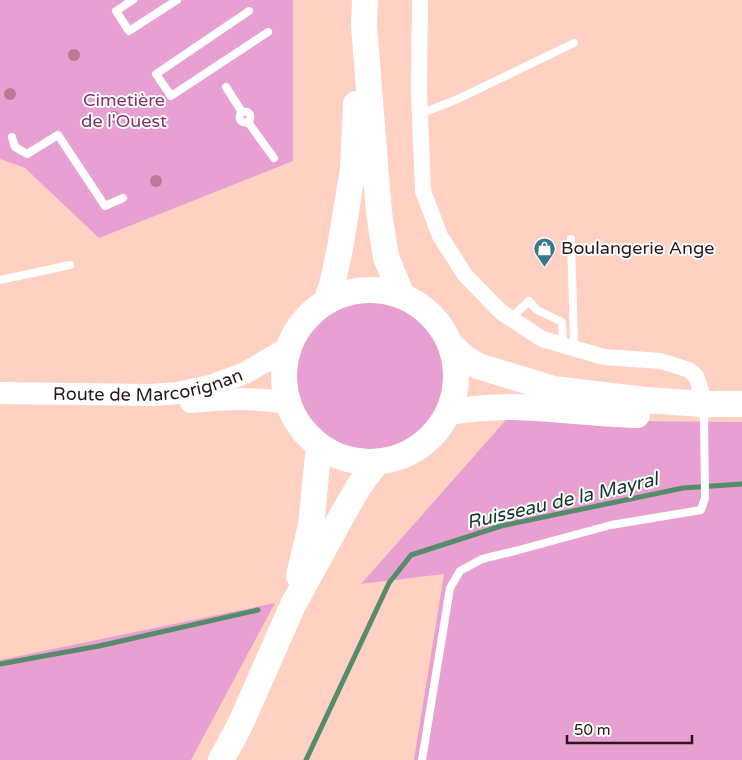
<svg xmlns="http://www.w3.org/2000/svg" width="742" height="760" font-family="'Varela Round',sans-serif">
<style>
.green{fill:#e7a0d1}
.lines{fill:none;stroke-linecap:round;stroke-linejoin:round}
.stream{stroke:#568c6b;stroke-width:5}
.lane{stroke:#fff;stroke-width:8}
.street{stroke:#fff;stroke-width:16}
.secondary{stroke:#fff;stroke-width:22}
.primary{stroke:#fff;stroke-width:26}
.tree{fill:#bb7995}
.labels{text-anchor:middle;stroke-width:4;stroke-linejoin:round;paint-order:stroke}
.park-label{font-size:18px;fill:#853170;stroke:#fefefe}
.poi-label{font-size:18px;fill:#281914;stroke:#fefefe;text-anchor:start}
.street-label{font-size:18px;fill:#281914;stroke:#fefefe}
.water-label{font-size:19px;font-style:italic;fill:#123724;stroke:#fefefe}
</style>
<rect width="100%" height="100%" fill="#fed1c3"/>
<path class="green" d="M0,0h293v161l-194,77 -74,-70 -25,-9z
M297 376a73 73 0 1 1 146 0a73 73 0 1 1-146 0Z
M506,420l236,2v338h-328l30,-186 -83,10z
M275,603l-84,157h-191v-100z"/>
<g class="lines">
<path class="stream" d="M0,664l99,-18 159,-36
M306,760l83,-177 22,-28 90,-29 182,-38 59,-4"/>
<path class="lane" d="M133,0l-17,11 13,20 48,-31
M249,11l-93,63 15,22 97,-64
M226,87l16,25
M239.5 117a5.5 5.5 0 1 1 11 0a5.5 5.5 0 1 1-11 0Z
M420,114l38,-15 116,-56
M248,122l26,36
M12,137l3,10 12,7 31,-19 47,71 18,-8
M0,280l70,-15
M511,318l18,-17 8,9 25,12 1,23
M571,347l3,-9 -3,-99
M422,760l28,-172 10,-17 22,-12 33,-8 96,-26 90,-15 4,-12 -1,-83"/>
<path class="street" d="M420,0l-1,92 4,99 17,45 25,39 36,37 41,27 62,18 57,4 28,9 7,6 6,18 2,17"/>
<g class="secondary">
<path id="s1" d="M0,393l151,2 27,-2 32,-7 35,-13 43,-25"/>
<path d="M191,402c33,-3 63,-5 96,1"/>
</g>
<path class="primary" d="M365,0l-1,26 15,187 7,44 16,39
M284 376a86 86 0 1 1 172 0a86 86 0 1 1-172 0Z
M326,302l6,-17 8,-37 13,-79 3,-65
M451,345l14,13 13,8 75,23 92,11 59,4h38
M448,412c22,-3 44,-5 66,-5 41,1 82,7 123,8
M299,576l12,-51 8,-79
M221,760l19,-35 53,-120 51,-93 15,-26 18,-24"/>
</g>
<g class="tree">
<circle cx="74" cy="55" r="6"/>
<circle cx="10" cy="94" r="6"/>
<circle cx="114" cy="117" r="6"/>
<circle cx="156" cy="181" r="6"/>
</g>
<defs>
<symbol id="shop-pin" viewBox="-11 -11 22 30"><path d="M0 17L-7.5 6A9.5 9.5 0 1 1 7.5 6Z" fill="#37788a" stroke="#fefefe"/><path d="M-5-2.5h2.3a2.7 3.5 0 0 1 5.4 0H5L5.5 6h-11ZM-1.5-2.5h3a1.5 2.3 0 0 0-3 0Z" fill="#fff"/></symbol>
</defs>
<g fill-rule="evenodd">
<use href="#shop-pin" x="532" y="236" width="25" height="34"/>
</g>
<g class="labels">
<g class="park-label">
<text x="124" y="106">Cimetière<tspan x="124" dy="21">de l'Ouest</tspan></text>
</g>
<g class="poi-label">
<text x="561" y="254">Boulangerie Ange</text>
</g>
<g class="street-label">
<text dy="6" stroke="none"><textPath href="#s1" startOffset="149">Route de Marcorignan</textPath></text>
</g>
<g class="water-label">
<text transform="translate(562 500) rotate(-13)" y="7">Ruisseau de la Mayral</text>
</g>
</g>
<path d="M567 735v8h125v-8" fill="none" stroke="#281914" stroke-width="2.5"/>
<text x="574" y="735" font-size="15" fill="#281914" stroke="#fefefe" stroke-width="4" paint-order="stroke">50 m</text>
</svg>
